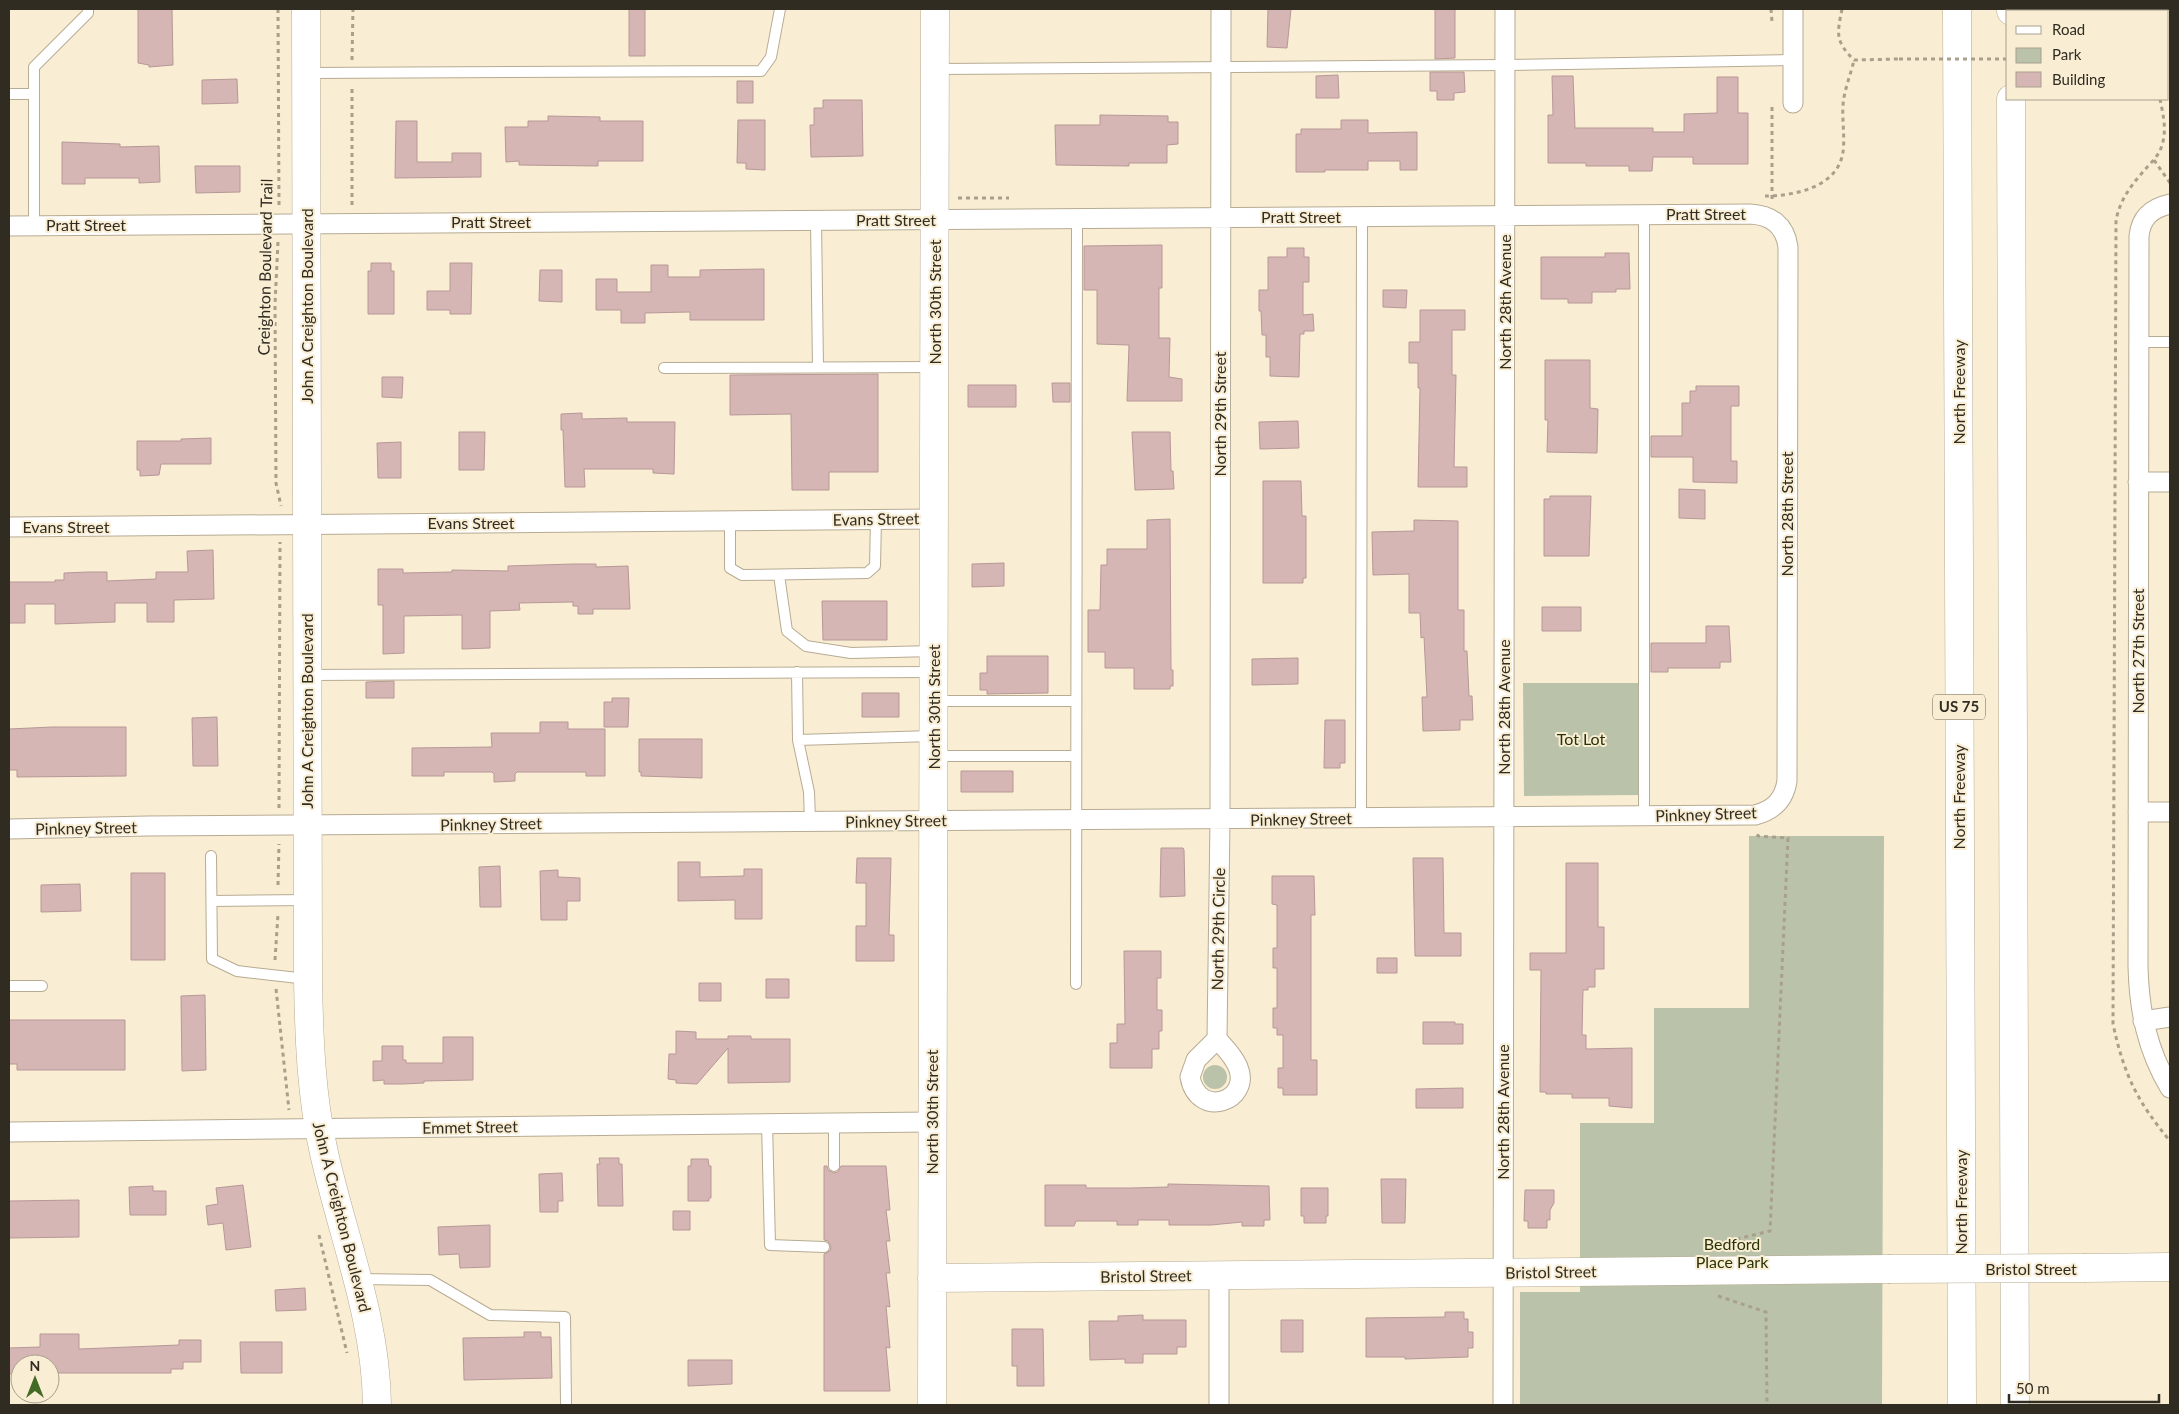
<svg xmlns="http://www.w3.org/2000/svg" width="2179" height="1414" font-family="Lato,sans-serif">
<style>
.green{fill:#bac2a9}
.building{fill:#d6b6b5;stroke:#b69897}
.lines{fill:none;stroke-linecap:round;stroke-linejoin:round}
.lane-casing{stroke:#b7ab93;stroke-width:12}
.street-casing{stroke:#b7ab93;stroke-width:21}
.secondary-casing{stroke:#b7ab93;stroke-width:29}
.highway-casing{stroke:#b7ab93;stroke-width:29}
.path{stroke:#a9a08c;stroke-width:3;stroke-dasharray:4 4;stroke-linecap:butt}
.lane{stroke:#fff;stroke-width:10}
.street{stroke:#fff;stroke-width:19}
.secondary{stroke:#fff;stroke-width:28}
.highway{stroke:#fff;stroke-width:28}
.secondary-bridge-casing{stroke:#b7ab93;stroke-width:29;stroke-linecap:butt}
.path-bridge{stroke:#a9a08c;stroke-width:3;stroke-dasharray:4 4;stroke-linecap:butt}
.secondary-bridge{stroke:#fff;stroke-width:28}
.labels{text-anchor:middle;stroke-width:4;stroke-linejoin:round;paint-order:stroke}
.shield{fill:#f9edd3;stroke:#6d6657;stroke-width:1}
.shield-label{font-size:15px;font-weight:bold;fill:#312c22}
.street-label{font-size:16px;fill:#312c22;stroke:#f9edd3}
.park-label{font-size:16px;fill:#293306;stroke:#f9edd3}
</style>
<rect width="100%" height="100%" fill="#f9edd3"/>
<path class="green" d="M1523,683h115v112l-114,1z
M1749,836h135l-2,569h-362v-113h60v-169h74v-115h95z
M1203 1077a12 12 0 1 1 24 0a12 12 0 1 1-24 0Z"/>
<path class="building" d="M138,9h34l1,56 -24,2v-2l-11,-2z
M629,9h16v47h-16z
M1268,9h23l-4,39 -20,-1z
M1435,9h20v49l-20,1z
M1430,72h34l1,20 -11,1v7h-17v-9h-7z
M1338,75l1,23h-23v-22z
M1552,76h21l2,52h78v4h31v-18l33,-1v-36h21v36h10v51h-55v-7h-40l-1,14h-23v-5h-43v-3h-38v-48h5z
M237,79l1,24 -36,1v-24z
M737,81h16v22h-16z
M823,100h39l1,56 -52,1 -1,-32h4v-17h9z
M1100,115l68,1v6h10v22l-11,1v18h-38v3l-73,-1 -1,-40h45z
M548,116l52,1v4h43v40h-45v5l-79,-1v-4l-13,1 -1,-35h23v-6h20z
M738,120h27v50l-19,-1v-6h-9z
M1341,120h27v13l49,-1v38h-17v-9h-32v9h-43v2h-29v-38h5v-5h40z
M396,121h21v41h35v-9h29v24l-86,1z
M62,142l58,2v3l39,-1 1,36 -21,1v-5h-54v6h-23z
M195,166h45v26l-44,1z
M1162,245v43h-3v50h11l-1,39 13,2v22h-55l2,-56 -32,-1v-54h-13v-44z
M1287,248h17v9h5v25h-6v33l10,-1 1,17h-10v3h-4l-1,43 -29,-1v-19h-4v-22h-4l-1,-24h-2v-21h9v-33h19z
M1605,253h24l1,36h-14v3h-24v11h-24v-4h-27v-42h64z
M371,263h20v8h3v43h-26v-43h3z
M450,263h22l-1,51h-21v-4h-23v-19h23z
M651,265h17v12h32v-7l64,-1v51h-74v-8l-45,1v10h-24v-13h-25v-31h21v13h34z
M540,270h22v32l-23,-1z
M1383,290h24l-1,18 -23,-1z
M1420,310h45v20h-13v45h4l-2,92h13v20h-49l2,-99h-2v-25h-9v-21h11z
M1545,360h45v48l8,1 -1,44 -50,-1 1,-32h-3z
M878,374v98h-49v18h-37l-1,-76 -61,1v-40z
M382,377h21l-1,21 -20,-1z
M1052,383h18v19h-17z
M968,385h48v22h-48z
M1696,386h43v20h-8v55h6v22l-44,-1v-25h-42v-21h31v-33h8v-12h6z
M582,413v6l45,-1v4h48l-1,52 -21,-1v-4h-69l1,18h-20l-2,-57h-2v-16z
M1298,421l1,27 -39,1 -1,-27z
M459,432h26l-1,38h-25z
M1132,432h38l1,39h2l1,18 -39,1z
M211,438v26h-50l-2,11 -19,1v-6h-3v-29h44v-2z
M401,442v36h-23l-1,-35z
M1263,481h38l1,35h4v62h-3v5h-40z
M1679,489l26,1v29l-26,-1z
M1550,496h41l-2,60h-45v-57h6z
M1170,519l1,151h2v16h-3v3h-36v-21h-29v-16h-17v-42h12l1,-45h6v-16h40v-29z
M1414,520l44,1v89h6v41h3l2,45h3l1,24h-13v10l-37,1 -1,-34h5l-3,-60 -3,1 -1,-25h-11v-39l-36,1 -1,-43 42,-1z
M213,550l1,49 -40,1v22h-27v-19h-32v19l-60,2v-20h-30v19h-16v-41h46v-2h9v-7l24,-1h19v9l49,-2v-7h32l-1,-21z
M1004,563v23l-32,1v-23z
M573,564h23v3l32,-1 2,43h-37v5h-15v-8h-5v-4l-54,1 1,7 -30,1v37l-28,1v-34l-58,1v37l-21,1v-49h-5v-36h25v4l49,-1v-2l56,1v-5z
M822,601h65v39h-64z
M1542,607h39v24h-39z
M1706,626h23l2,36h-11v6h-52v4h-17v-29h55z
M987,656h61v37l-61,1v-4h-7v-17h7z
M1298,658v26l-46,1v-26z
M394,681v17h-28v-16z
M862,693h37v24h-37z
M612,698h17l-1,29h-24v-25h8z
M217,717l1,49h-25l-1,-48z
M1325,720h20v43h-5v5h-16z
M540,722h28v7h37v47h-19v-4h-69l-2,2v7l-21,1v-8l-2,-2h-48v4h-32v-28l80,-1 -1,-14h49z
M52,727h74v49l-109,1v-7h-8v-41z
M639,739h63v39l-61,-2v-4h-2z
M961,771h52v21h-52z
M1161,848h22l1,2 1,46 -25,1z
M857,858h34l-2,77h5v26h-38v-35h10v-43h-10z
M1413,858h30l1,75h17v23h-46z
M678,862h22v15l44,-1v-7h18v50h-27v-19l-57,1z
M1566,863h32v64h6v42h-9v18h-7v3h-5l-1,45h4v14l46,-1v60l-23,-2v-8h-37v-4h-26v-2h-6l1,-122h-11v-17h36z
M500,866l1,41h-21l-1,-40z
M558,870v7l22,1v23h-13v19h-26l-1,-49z
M131,873h34v87h-34z
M1272,876h42l1,39h-4v145h6v35h-34v-7h-5v-20h5v-33h-6v-7h-4v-20h4v-40h-4v-20h4v-43l-5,-1z
M80,884l1,27 -40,1v-27z
M1124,951h37v27h-4v32h5v21h-3v18h-7v19h-42v-25h7v-19h8z
M1377,958h20v15h-20z
M766,979h23v19h-23z
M699,983h22v18h-22z
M205,995l1,75 -24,1 -1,-75z
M9,1020h116v50h-108v-6h-8z
M1423,1022h32v2h8v20h-40z
M676,1031l20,1v7h32v-3h23v3h39v43l-62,1v-35l-31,36 -21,-1v-3l-8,-1 1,-25h7z
M443,1037h30v43l-49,1v2l-21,1h-19v-4l-11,1v-20h9v-15h21v14h3v3h37z
M1463,1088v20h-47v-19z
M599,1158h20v6h3l1,42h-25l-1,-42h3z
M691,1159h17l1,7h2v32h-2v3h-21v-35h3z
M824,1166h3l1,4 6,3 4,-1 3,-6h45l4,44h-4l4,31h-4l4,32h-4l4,34 -4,-1 4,42 -4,-1 4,44h-66v-137l6,-3 1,-4 -3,-6 -4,-1z
M562,1173l1,28h-5v11h-18l-1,-38z
M1381,1179h25l-1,44h-23z
M1168,1184l101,2 1,34h-6v6h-22v-4l-31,3h-42v-5h-31v5h-21v-4h-41l-2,5h-29v-41h41v3h45l37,-1z
M243,1185l8,62 -25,3 -3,-27 -15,2 -2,-19 12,-2 -2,-16z
M153,1186v5h13v24h-36l-1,-28z
M1301,1188h27v28h-2v7h-22v-7h-3z
M1525,1190h29v13l-4,7v10h-3v8h-19v-7h-4z
M79,1200v37l-70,1v-37z
M673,1211h17v19h-17z
M490,1225v42l-30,1 -1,-14 -20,1 -1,-28z
M305,1288l1,22 -30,1 -1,-21z
M1445,1312h19v7h4v13h5v16h-5v9l-63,2v-2h-39v-39l79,-1z
M1143,1315v5h43v27h-9v7h-34v9h-18v-4l-35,1 -1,-39h29v-5z
M1281,1320h22v32h-22z
M1012,1329h31l1,57h-27v-20h-5z
M524,1332h17v5h10l1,41 -88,2 -1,-42 61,-1z
M40,1334h39v15l100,-4v-5h22v22h-18v7h-12v4h-121v-9h-30v10h-11v-26l31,-1z
M240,1342h42v31h-41z
M688,1360h44v24l-44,2z"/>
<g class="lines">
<defs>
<path id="lane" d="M936,69l569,-4 288,-5
M306,73l455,-2 10,-14 9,-48
M9,94h25
M1644,214v602
M816,220l2,147
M34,225v-158l54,-54v-4
M2138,342h32
M664,368l270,-1
M730,521v47l12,7 125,-2 8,-7 1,-47
M779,575l8,56 19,15 45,7 83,-2
M797,672l1,68 11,52 1,29
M307,675l626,-3
M935,701h141
M798,740l134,-4
M935,756h141
M1361,818l1,-602
M211,856l1,103 25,12 70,8
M212,901l95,-1
M1076,984l1,-766
M9,986h33
M767,1123l3,122 54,2
M834,1123v43
M359,1279l71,1 60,35 75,2 1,88"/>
<path id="street" d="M1793,9v94
M2170,204c-18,4 -29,13 -31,32l-1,730c1,44 9,84 32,122
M9,226l1741,-12c21,1 35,11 38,33l-1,534c-3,19 -13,29 -32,34l-1607,11 -139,3
M2138,482h32
M9,527l925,-8
M2138,812h32
M2143,1021l27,-4
M1217,1039l-21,21 -6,17c8,43 62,24 48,-10 -5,-12 -13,-19 -21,-28l3,-219 1,-811
M9,1132l923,-10
M1219,1275v130
M1503,1405l2,-1396"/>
<path id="secondary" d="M306,9l2,970c1,58 3,117 16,174 19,85 52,164 53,252
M2086,1268l84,-1
M932,1278l956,-9
M932,1405l3,-1396"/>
<path id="highway" d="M1957,9l5,1396
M2011,9v2
M2011,99l4,1306"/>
</defs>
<use href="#lane" class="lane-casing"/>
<use href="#street" class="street-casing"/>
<use href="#secondary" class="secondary-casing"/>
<use href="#highway" class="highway-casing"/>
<path class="path" d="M278,9l1,197
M1771,9l1,13
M1842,9c-5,25 -7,32 12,51l45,-1
M2107,11v-2
M352,60l1,-51
M2160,99c3,15 7,31 2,46 -3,12 -13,19 -20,28 -13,15 -22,28 -26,47l-3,804c11,51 24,77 57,117
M2154,160l16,23
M1765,196c30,0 73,-9 78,-44 2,-16 -1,-31 0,-47 1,-15 8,-31 11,-45
M958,198h51
M1772,199v-96
M352,205v-119
M278,242l-3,62 1,179 5,23
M279,808l1,-266
M278,885l1,-41
M275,960l3,-46
M276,989l13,121
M319,1235l28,118
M1716,1247v-3l54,-13 18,-393 -30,-2 -1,-2
M1718,1296l48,16 1,93"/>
<use href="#lane" class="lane"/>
<use href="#street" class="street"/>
<use href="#secondary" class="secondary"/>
<use href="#highway" class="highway"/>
<defs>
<path id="secondary-bridge" d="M1888,1269l198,-1"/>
</defs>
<use href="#secondary-bridge" class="secondary-bridge-casing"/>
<path class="path-bridge" d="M1899,59h109"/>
<use href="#secondary-bridge" class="secondary-bridge"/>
</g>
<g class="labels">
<rect class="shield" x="1933" y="694.5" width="52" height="25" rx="4"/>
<g class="shield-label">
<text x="1959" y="712">US 75</text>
</g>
<g class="street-label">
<text x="1706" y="220">Pratt Street</text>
<text x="1301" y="223">Pratt Street</text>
<text x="896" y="226">Pratt Street</text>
<text x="491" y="228">Pratt Street</text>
<text x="86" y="231">Pratt Street</text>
<text transform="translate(265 267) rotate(-89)" y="6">Creighton Boulevard Trail</text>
<text transform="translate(935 302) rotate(-90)" y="6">North 30th Street</text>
<text transform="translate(1505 302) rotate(-90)" y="6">North 28th Avenue</text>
<text transform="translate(307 306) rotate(-90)" y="6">John A Creighton Boulevard</text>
<text transform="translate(1959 392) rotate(-90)" y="6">North Freeway</text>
<text transform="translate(1220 414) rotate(-90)" y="6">North 29th Street</text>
<text transform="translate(1787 514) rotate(-90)" y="6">North 28th Street</text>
<text transform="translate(876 519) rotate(-1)" y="6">Evans Street</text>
<text x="471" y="529">Evans Street</text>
<text x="66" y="533">Evans Street</text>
<text transform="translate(2138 651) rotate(-90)" y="6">North 27th Street</text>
<text transform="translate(934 707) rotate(-90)" y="6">North 30th Street</text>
<text transform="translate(1504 707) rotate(-90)" y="6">North 28th Avenue</text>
<text transform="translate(307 711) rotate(-90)" y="6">John A Creighton Boulevard</text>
<text transform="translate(1959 797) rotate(-90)" y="6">North Freeway</text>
<text transform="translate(1706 814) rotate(-2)" y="6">Pinkney Street</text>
<text transform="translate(1301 819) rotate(-1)" y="6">Pinkney Street</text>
<text transform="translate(896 821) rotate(-1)" y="6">Pinkney Street</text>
<text transform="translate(491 824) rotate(-1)" y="6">Pinkney Street</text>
<text transform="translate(86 828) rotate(-1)" y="6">Pinkney Street</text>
<text transform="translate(1218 929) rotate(-89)" y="6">North 29th Circle</text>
<text transform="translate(932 1112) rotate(-90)" y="6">North 30th Street</text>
<text transform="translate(1503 1112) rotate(-90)" y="6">North 28th Avenue</text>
<text transform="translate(470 1127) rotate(-1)" y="6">Emmet Street</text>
<text transform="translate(1961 1202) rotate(-90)" y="6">North Freeway</text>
<text transform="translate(342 1217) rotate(76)" y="6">John A Creighton Boulevard</text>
<text x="2031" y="1275">Bristol Street</text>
<text transform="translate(1551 1272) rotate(-1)" y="6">Bristol Street</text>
<text transform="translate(1146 1276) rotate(-1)" y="6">Bristol Street</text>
</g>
<g class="park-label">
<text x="1581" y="745">Tot Lot</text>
<text x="1732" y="1250">Bedford<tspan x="1732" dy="18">Place Park</tspan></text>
</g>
</g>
<rect width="2179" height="1414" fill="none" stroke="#312c22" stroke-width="20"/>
<rect x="2006" y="10" width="162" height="90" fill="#f9edd3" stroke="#a9a08c"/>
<rect x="2016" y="26" width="25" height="8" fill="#ffffff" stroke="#a9a08c"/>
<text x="2052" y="35" font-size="15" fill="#312c22">Road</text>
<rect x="2016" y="48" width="25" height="15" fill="#bac2a9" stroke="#a9a08c"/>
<text x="2052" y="60" font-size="15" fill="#312c22">Park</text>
<rect x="2016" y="72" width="25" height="15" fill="#d6b6b5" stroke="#a9a08c"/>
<text x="2052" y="85" font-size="15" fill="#312c22">Building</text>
<g transform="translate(35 1379)"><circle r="24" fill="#f9edd3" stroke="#a9a08c"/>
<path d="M0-4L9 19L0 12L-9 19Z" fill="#446b26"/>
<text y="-8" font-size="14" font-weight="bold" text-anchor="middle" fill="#312c22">N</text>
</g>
<path d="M2009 1394v8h150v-8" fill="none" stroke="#312c22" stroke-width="2.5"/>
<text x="2016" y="1394" font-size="15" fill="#312c22" stroke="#f9edd3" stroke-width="4" paint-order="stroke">50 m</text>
</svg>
